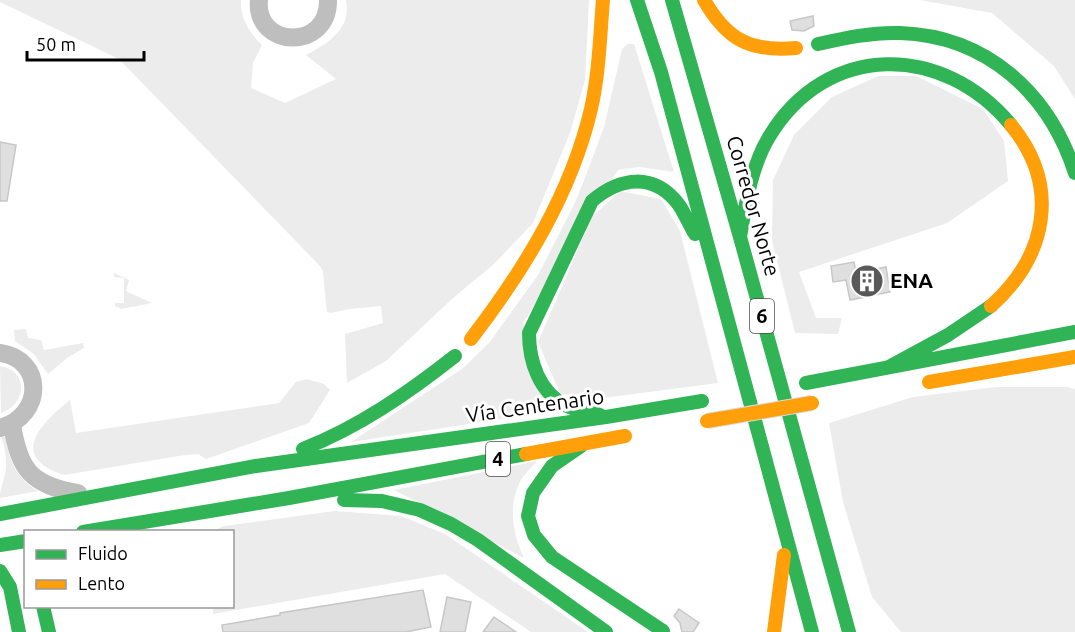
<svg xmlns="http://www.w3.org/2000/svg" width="1075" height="632" font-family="Ubuntu,sans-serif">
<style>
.green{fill:#ececec}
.building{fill:#dfdfdf;stroke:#c7c7c7;stroke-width:1.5}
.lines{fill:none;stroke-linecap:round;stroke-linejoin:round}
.street{stroke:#bebebe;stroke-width:18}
.fast{stroke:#30b455;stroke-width:14}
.slow{stroke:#ff9f0a;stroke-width:14}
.slow-bridge-casing{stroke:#dbdbdb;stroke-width:16;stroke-linecap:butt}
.slow-bridge{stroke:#ff9f0a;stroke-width:14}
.labels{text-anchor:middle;stroke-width:6;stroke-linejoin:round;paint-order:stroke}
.shield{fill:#fff;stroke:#4c4c4c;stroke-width:1.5}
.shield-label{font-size:20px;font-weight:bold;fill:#000}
.street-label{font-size:21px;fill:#000;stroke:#fff}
.poi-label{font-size:21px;font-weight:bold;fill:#000;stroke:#fff;text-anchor:start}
</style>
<rect width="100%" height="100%" fill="#fff"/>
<path class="green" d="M0,0h241c-2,16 9,34 21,45l-9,18 -2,25 34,15 51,-24 -30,-24c22,-12 46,-26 40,-55h243l-4,80 -15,53 -37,90 -39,41 -41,34 -67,63 -39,22 -2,-49 38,-11 -2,-17 -32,3 -18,4 -4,-1 -4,-40 -3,-6 -201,-207 -119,-57z
M920,0h155v99l-21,-33 -62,-53z
M628,44h6l40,128 -35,-5 -21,3 -95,153 37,87 -209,32 111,-73 27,-26 49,-68 36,-70 14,-35 16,-43 18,-78z
M878,76h38l67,33 21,32 4,40 -61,42 -148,49 17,46h26l-4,16 -43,-1 -23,-92 1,-61 21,-45 38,-38z
M620,191l41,8 19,32 38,152 -130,17 -28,-7 -22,-51 54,-125z
M114,273l15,7 -3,11 26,12 -31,6 -6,-3v-3h9v-25l-10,-1z
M26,329l2,9 13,2 3,10 39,-7 1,5 -17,10 -19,16 -14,-20 -19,-13 -1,-11z
M0,366c29,5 27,38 1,47z
M307,379l17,5 6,6 -21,33 -103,36 -8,-5 -13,1 -121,20c-56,-18 -24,-51 6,-75l6,33 203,-30 17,-21z
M996,387h71l8,2v243h-174l-29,-35 -29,-95 -14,-79 84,-26z
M1,437h6c-1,21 12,44 31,54l-38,7c0,-8 2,-12 4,-20 4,-14 2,-28 -3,-41z
M537,461c-6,7 -14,14 -18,23 -11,24 -6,50 5,74l-130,-68z
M335,511l66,5 44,18 143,98h-57l-86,-58 -232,40v-7l19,-1v-74h-22l14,-6z"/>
<path class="building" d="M813,16l1,10 -10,5 -12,-1 -2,-9z
M0,142l16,3 -9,56h-7z
M854,262l2,11 30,-6 4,25 -40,8 -4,-20 -13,2 -2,-16z
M423,590l8,37 -25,5h-183l-1,-7 58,-10v-2z
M447,597l24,5 -6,30h-25z
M679,609l20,14 -6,9h-11l-2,-9 -6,-7z
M494,617l22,15h-33z"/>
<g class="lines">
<path class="street" d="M259,0c-5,48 70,52 69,0
M0,353c44,6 45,62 0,75
M12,424c7,46 19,61 66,69"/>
<path class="fast" d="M637,0l24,72 151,560
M672,0l68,237 109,395
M818,44c27,-6 54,-12 82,-11 87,3 149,60 175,140
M740,237c6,-34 11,-70 29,-100 58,-96 174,-94 242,-12
M889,367l59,-32 43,-29
M806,383l269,-51
M600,415c-11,-3 -23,-4 -33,-9 -28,-13 -38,-45 -38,-73l63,-132c28,-24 62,-29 87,4 6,9 10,19 16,29
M581,446l-29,20 -19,27 -5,23 6,19 18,22 111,74
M303,449c56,-22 105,-56 152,-93
M344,500l38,1 38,9 31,14 27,16 128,92
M0,514l256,-48 350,-49 96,-16
M83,532l206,-34 237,-44
M0,545l26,-4
M0,571l10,16 9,45
M43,606l6,26"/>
<path class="slow" d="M704,0c23,40 46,52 92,48
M991,306c56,-50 70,-120 20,-181
M471,339c53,-69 100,-145 120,-230 8,-35 9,-73 12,-109
M929,382l146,-25
M526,454l99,-18
M774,632l10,-77"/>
<defs>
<path id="slow-bridge" d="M707,421l105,-18"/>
</defs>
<use href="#slow-bridge" class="slow-bridge-casing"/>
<use href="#slow-bridge" class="slow-bridge"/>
</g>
<defs>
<symbol id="building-disc" viewBox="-11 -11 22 22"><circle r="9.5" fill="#595959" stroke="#fff"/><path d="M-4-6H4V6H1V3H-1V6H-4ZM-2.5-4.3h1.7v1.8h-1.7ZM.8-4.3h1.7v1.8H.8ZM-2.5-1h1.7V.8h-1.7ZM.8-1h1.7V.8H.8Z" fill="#fff"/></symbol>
</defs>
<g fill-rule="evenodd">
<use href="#building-disc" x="848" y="262" width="38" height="38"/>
</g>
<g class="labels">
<g class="shield">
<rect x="750" y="299" width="24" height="34" rx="4.5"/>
<rect x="486" y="442" width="24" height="34" rx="4.5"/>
</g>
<g class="shield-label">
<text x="762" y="323">6</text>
<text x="498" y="466">4</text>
</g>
<g class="street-label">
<text transform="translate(753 206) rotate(74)" y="7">Corredor Norte</text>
<text transform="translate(535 406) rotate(-8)" y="7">Vía Centenario</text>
</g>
<g class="poi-label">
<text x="890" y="288">ENA</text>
</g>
</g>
<rect x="24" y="530" width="210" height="78" fill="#ffffff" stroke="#999999" stroke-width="1.5"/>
<rect x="36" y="550" width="30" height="9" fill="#30b455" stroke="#999999" stroke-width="1.5"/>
<text x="78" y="560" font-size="18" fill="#000000">Fluido</text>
<rect x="36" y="580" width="30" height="9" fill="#ff9f0a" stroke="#999999" stroke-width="1.5"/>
<text x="78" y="590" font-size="18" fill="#000000">Lento</text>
<path d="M27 51v9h117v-9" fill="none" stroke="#000000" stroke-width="3"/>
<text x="36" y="51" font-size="18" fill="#000000" stroke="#ffffff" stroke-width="4.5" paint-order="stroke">50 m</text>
</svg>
